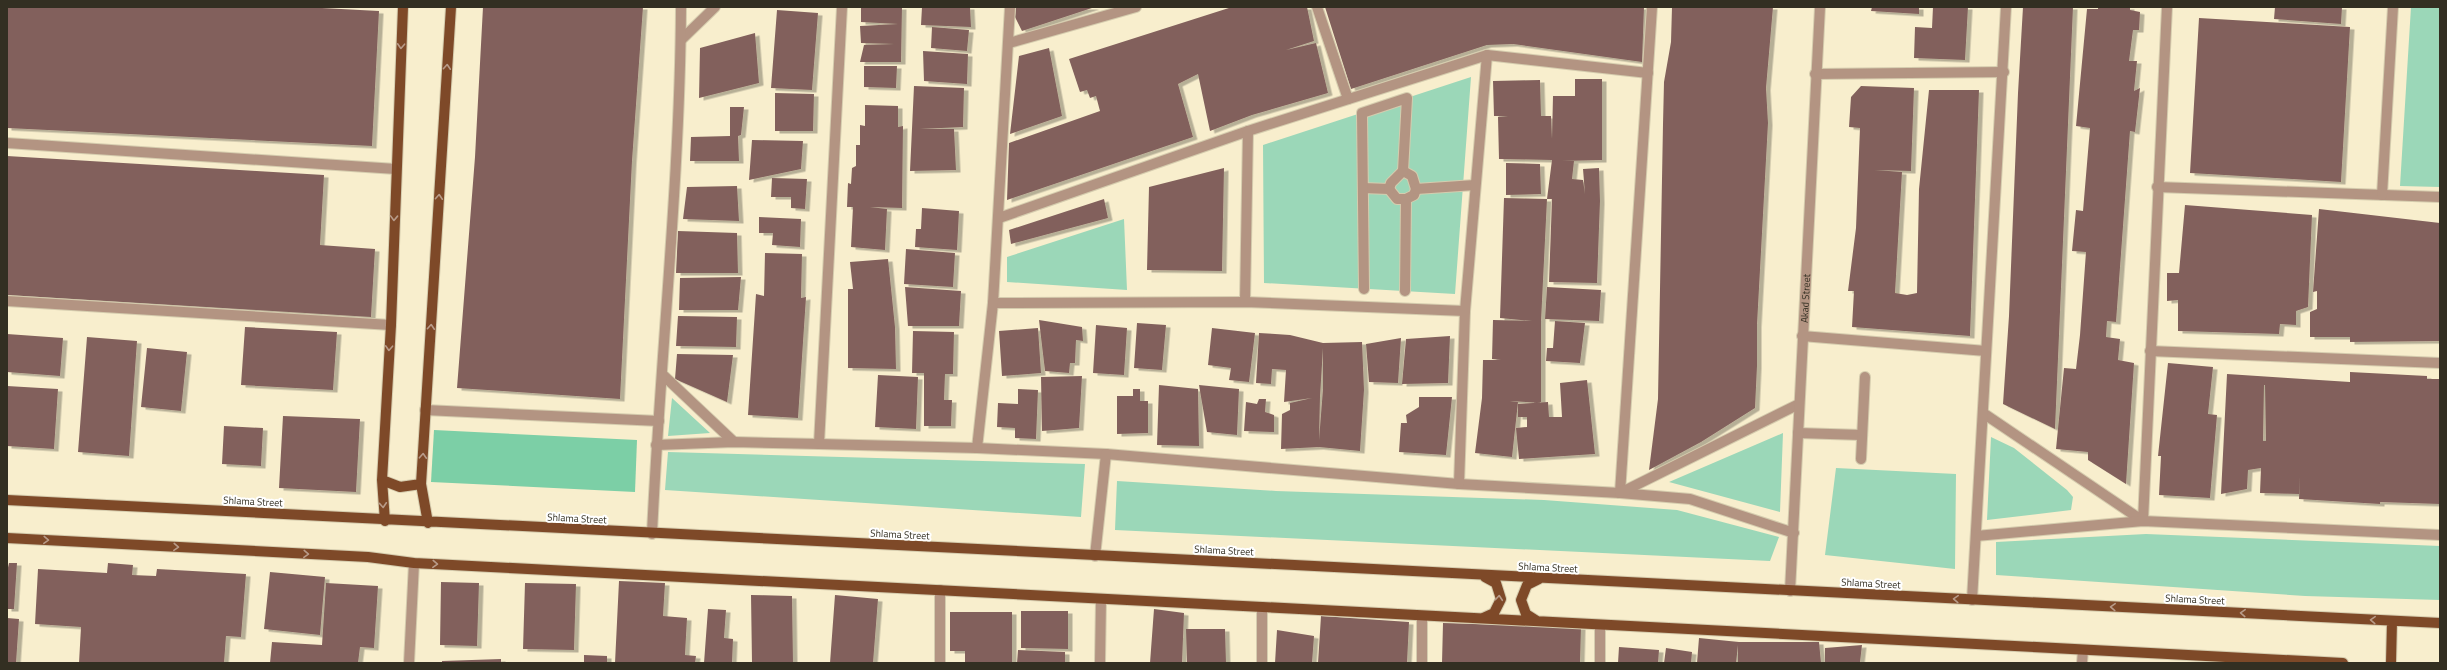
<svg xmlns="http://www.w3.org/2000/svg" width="2447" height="670" font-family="'Titillium Web',sans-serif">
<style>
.green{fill:#9bd7b8}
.forest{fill:#7ccfa6}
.building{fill:#82615c;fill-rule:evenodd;filter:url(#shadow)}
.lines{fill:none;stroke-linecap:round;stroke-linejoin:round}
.minor-casing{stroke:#d5ccae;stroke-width:12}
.major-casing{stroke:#d5ccae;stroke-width:12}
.minor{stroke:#b39482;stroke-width:10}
.major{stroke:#7e4928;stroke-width:10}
.oneway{stroke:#b89b89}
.labels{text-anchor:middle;stroke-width:4;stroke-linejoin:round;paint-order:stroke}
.street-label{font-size:10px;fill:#332f22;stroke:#fff}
</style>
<defs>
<filter id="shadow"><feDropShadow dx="4.5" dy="2.5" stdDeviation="0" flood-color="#0004"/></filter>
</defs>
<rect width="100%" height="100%" fill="#f8eecd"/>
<path class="green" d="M2411,7h29v180l-40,-1z
M1471,77l-16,217 -191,-11 -1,-138z
M1124,219l3,71 -120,-8v-25z
M672,398l38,35 -42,3z
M1783,433l-3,79 -111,-30z
M1991,437l23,11 53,42 6,7 -2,13 -84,10z
M668,452l417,12 -4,53 -416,-27z
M1836,468l120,6 -1,95 -130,-14z
M1117,481l159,10 268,9 133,10 102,27 -9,24 -655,-31z
M2146,534l294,12v54l-135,-4 -309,-21v-33z"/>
<path class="forest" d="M434,430l203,10 -2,52 -204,-10z"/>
<path class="building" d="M7,7h296l76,4 -7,135 -365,-18z
M483,7h160l-11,154 -12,238 -163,-11 18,-231z
M861,7h41l-1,55h-41l4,-17 30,-1 -33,-1 -1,-17 38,-2 -37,-2z
M922,7h48l1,20 -50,-2z
M1016,7h79l-73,24 -7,-14z
M1232,7h75l7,34 -28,9 30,-7 12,50 -76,22 -42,16 -12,-57 -20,10 15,53 -186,63 2,-57 91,-32 -4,-15 -6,2 -3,-8 -7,2 -11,-33z
M1325,7h319l-2,55 -129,-18 -26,1 -136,44z
M1672,7h101l-7,81 2,35 -11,202v41l-2,42 -54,34 -52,28 9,-71 5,-275 1,-42 7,-40z
M1872,7h47v7l-48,-3z
M1933,7h35l-3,53 -51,-2 1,-31 17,1z
M2023,7h50l-18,422 -52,-25 6,-88 9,-223z
M2098,7h32v3l10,2 -1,18h-6l-4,31h8l-3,30 6,-3 -5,44 -5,-1 -14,191 -9,-1 -1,16 14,2 -2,21 16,3 -8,121 -38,-24v-8l-32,-3 8,-81 12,1 4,-34 6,-83 -14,-1 4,-41 7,1 7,-83 -14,-2 11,-117h11z
M2275,7h67l-1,17 -67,-5z
M777,10l41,3 -6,77 -41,-2z
M2199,18l151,9 -9,155 -151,-9z
M932,27l37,3 -2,21 -36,-3z
M755,33l4,50 -60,15 1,-50z
M1049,48l13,68 -52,18 9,-78z
M923,51l45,3 -1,30 -43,-3z
M864,66h33l-1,22 -32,-1z
M1575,79h27v81l-40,1h12l-2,18 11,1 2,14 -2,-25 16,-1 1,33 -3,82 -48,-1 3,-83h-5l-6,123v81l-31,-2 8,1 -6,55 -37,-4 7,-55 1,-38h18l-9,-1 1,-39 39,1 -32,-3 4,-120 43,1 5,-39 -53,-1 -1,-42 10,-1h-14l-1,-35 47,-1 1,36h10l1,23 1,-43h22z
M914,86l50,2 -1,39 -43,2h34l2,41 -46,1z
M1861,86l53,2 -3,83 -36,-1 27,2 -7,121 12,2 10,-2 2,-104 10,-99h50l-9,246 -118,-9 2,-36h-6l8,-63 4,-100 -11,-1 2,-30z
M775,93l39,1 -1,37h-38z
M865,105l33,1v21l5,-1 -1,82 -32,-1 17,2 -2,41 -34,-3 2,-40h-6l1,-24 3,1 1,-16 4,-2v-21h4v-20l5,1z
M730,107h14l-3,28 -3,1 1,25h-49l1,-24 39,-1z
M752,140l51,1 -2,28 -52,11z
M7,156l317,19 -4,70 55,4 -4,68 -364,-22z
M1506,163l34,1 1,30 -35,1z
M1224,168l-2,103 -75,-1 2,-83z
M772,178l35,1 -2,30 -14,-1v-11h-20z
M737,186l2,35 -56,-2 4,-32z
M1104,199l4,19 -97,26 -2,-14z
M2185,205l127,10 -4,92 -12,4v14l-16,-1 -1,10 -101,-3v-31l-11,1v-28h12z
M922,208l37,3 -2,39 -42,-3 1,-18h5z
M2319,209l121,14v118l-90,1v-5h-40v-25l7,-3v-18l-4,1z
M759,217l42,2 -1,28 -28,-2 1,-12h-14z
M678,231l59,2 1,40h-62z
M906,249l49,4 -2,34 -49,-3z
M765,253l37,1 -1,44 5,-1 -8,121 -50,-3 8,-121 8,2z
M888,259l7,68 1,42 -48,-1v-79h5l-3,-27z
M741,277l-3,33h-59l1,-32z
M905,287l56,4 -2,35h-51z
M1547,287l54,3 -2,31 -54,-2z
M678,316l59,1 -1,30 -60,-1z
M1039,320l43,7 1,14 -7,-1 -1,23h-5l-1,10 -24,-2z
M1555,321l30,2 -5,40 -34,-2 1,-13h6z
M1137,323l29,2 -4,45 -28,-2z
M1096,325l31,3 -3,47 -31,-2z
M245,327l92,5 -4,58 -92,-5z
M1038,328l3,45 -39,3 -3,-45z
M1212,328l43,5 -6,49 -20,-2 2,-12 -23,-3z
M913,331l41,1 -1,42h-8l-1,26h8l-1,26h-27v-53h-12z
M1259,333l31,2 33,8 39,-1 2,48 -4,61 -41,-4 -38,2 1,-35 8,-4v-7l22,-5 -28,4 2,-32 -14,-1 -1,15 -15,-1zM1323,348v41l-4,51 1,-43z
M7,334l56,4 -3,38 -53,-4z
M1450,336l-2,47 -46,1 4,-45z
M87,337l50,4 -8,115 -51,-4z
M1401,338l-3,45 -29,-1 -3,-38z
M147,348l40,4 -6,59 -40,-4z
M677,354l56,1 -6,47 -52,-23z
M2168,363l45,4 -5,47 9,1 -7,83 -51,-3 2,-39h-3z
M2350,372l77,4v3h13v125l-60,-2v2l-81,-5 1,-23 -1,18 -39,-1 1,-25 -13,2 -1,19 -26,5 6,-120 123,8zM2264,385h1l1,56h-3z
M878,375l40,2 -2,52 -41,-2z
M1082,376l-3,52 -37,3 -1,-54z
M1587,380l8,74 -76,5 -3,-31 11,-1v-10h-9v-13l30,-2 1,15h13l-2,-34z
M1159,385l39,4 1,57 -42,-1z
M1199,385l40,4 -2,46 -30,-3z
M7,386l51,3 -4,60 -47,-3z
M1018,389l20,1 -2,49 -21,-1v-10l-18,-1 1,-24 20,1z
M1133,389h7v12h8v32l-31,1v-38h16z
M1419,397h33l-6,58 -47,-3 2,-29h6l-1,-8 13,-8z
M1259,399h7l-1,13 9,3v17l-30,-1 2,-29 11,2z
M283,416l77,3 -4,73 -77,-4z
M224,426l39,2 -2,38 -39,-2z
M9,563h8l-3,46h-7v-37z
M108,563l25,2 -1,10 24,1 1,-7 89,5 -5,63 -15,-1 -2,27h-145l2,-36 -46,-3 3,-55 69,4z
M270,572l55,5 -5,58 -56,-6z
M619,581l46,2 -2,33 24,2 -2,37 11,1 -1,7h-80z
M441,582l38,1 -2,63 -37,-1z
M326,583l52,3 -4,62 -14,-1 -2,16h-88l2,-21 50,3z
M525,583l51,1 -2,66 -51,-1z
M751,595l41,1 1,67h-41z
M835,595l43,4 -5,64h-43z
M708,609l18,1 -2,28 9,1 -1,24h-28z
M1154,609l30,4 -2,50h-32z
M1021,611h47v38l-47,-1z
M950,612h62v51h-47v-12h-15z
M1321,616l88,6 -2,41h-89z
M7,618l12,1 -3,44h-9z
M1443,623l138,4 -1,36h-138z
M1186,629h39l1,34h-39z
M1277,630l37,6 -2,27h-37z
M1699,638l40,4h80l2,21h-83v-18l-2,18h-39z
M1862,645l-2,17 -35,1v-15z
M1619,647l40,3 -1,13h-40z
M1666,648l26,4 -1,11h-27z
M1018,650l47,2v11h-48z
M584,655l23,1v7h-23z
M501,659v4h-59v-2z"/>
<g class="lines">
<defs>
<g id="minor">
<path d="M1317,7l31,92"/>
<path d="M681,40l34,-33"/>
<path d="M1009,43l127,-36"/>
<path d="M1815,74l189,-2"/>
<path d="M7,143l389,26"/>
<path d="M2157,187l283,10"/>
<path d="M1363,188l26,1 8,10h9"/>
<path d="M1389,189l2,-6 12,-12 9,5 4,13 -2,6 -8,4 -1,92"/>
<path d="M1416,189l59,-4"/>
<path d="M2382,195l11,-188"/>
<path d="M999,218l249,-87 239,-76 161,18"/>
<path d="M1364,289l-2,-176 45,-15 -4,73"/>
<path d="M7,301l384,24"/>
<path d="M1245,302l3,-171"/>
<path d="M993,303l252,-1 220,9"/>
<path d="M1802,336l184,15"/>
<path d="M2150,351l290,12"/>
<path d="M663,375l71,67"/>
<path d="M425,410l234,11"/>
<path d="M1983,413l160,108 24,-514"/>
<path d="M1798,433l64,2"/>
<path d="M819,444l23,-437"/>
<path d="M656,445l78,-3 85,2 158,4 129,6 353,30 161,9 70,6 104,34"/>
<path d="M977,448l16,-145 17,-296"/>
<path d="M1861,459l4,-82"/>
<path d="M1459,484l6,-173 22,-256"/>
<path d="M1620,493l32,-486"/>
<path d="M1620,493l179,-89"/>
<path d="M652,534c8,-176 28,-351 29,-527"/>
<path d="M1976,536l167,-15 297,14"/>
<path d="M1095,556l11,-102"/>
<path id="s1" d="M1790,591l30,-584"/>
<path d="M1972,600l34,-593"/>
<path d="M1262,607v56"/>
<path d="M409,663l5,-100"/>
<path d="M940,663v-73"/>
<path d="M1100,663l1,-64"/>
<path d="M1422,663v-47"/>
<path d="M1600,663v-38"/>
<path d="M2082,663l1,-13"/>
</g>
<path id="major" d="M382,480l18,7 21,-3
M7,500l2433,123
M385,521l-3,-41 9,-155 12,-318
M428,523l-7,-39 30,-477
M7,538l361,19 46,6 1929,100
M1483,618l11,-5 7,-14 -5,-16 -11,-6
M1537,621l-11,-7 -5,-14 6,-15 12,-6
M2391,663l1,-42"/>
</defs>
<use href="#minor" class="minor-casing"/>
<use href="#major" class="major-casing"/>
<use href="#minor" class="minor"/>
<use href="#major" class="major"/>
</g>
<defs><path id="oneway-chevron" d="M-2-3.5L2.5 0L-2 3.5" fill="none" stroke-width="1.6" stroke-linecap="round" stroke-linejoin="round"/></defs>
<g class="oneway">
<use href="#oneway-chevron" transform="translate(401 46) rotate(93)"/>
<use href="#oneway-chevron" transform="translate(447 67) rotate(-86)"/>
<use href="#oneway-chevron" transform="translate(439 197) rotate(-86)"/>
<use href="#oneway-chevron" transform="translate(394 218) rotate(92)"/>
<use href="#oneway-chevron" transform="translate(431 327) rotate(-86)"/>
<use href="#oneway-chevron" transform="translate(389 348) rotate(93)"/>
<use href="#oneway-chevron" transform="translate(423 456) rotate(-87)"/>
<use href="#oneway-chevron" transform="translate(383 505) rotate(86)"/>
<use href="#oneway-chevron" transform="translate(46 540) rotate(3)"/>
<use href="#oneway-chevron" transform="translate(176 547) rotate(3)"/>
<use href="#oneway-chevron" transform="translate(306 554) rotate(3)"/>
<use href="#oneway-chevron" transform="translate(435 564) rotate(3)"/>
<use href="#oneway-chevron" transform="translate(1499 598) rotate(-85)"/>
<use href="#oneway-chevron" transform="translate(1956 599) rotate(-177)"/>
<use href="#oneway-chevron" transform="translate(2113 607) rotate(-177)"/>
<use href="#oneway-chevron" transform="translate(2243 613) rotate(-177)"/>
<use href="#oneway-chevron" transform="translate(2373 620) rotate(-177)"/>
</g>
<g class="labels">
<g class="street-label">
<text dy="4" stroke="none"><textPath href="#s1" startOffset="293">Akad Street</textPath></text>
<text transform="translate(253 501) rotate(3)" y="4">Shlama Street</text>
<text transform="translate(577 518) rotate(3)" y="4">Shlama Street</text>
<text transform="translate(900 534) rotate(3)" y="4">Shlama Street</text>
<text transform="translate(1224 550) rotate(3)" y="4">Shlama Street</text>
<text transform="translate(1548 567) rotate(3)" y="4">Shlama Street</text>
<text transform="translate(1871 583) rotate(3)" y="4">Shlama Street</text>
<text transform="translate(2195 599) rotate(3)" y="4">Shlama Street</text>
</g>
</g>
<rect width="2447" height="670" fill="none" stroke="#332f22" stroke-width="16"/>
</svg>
